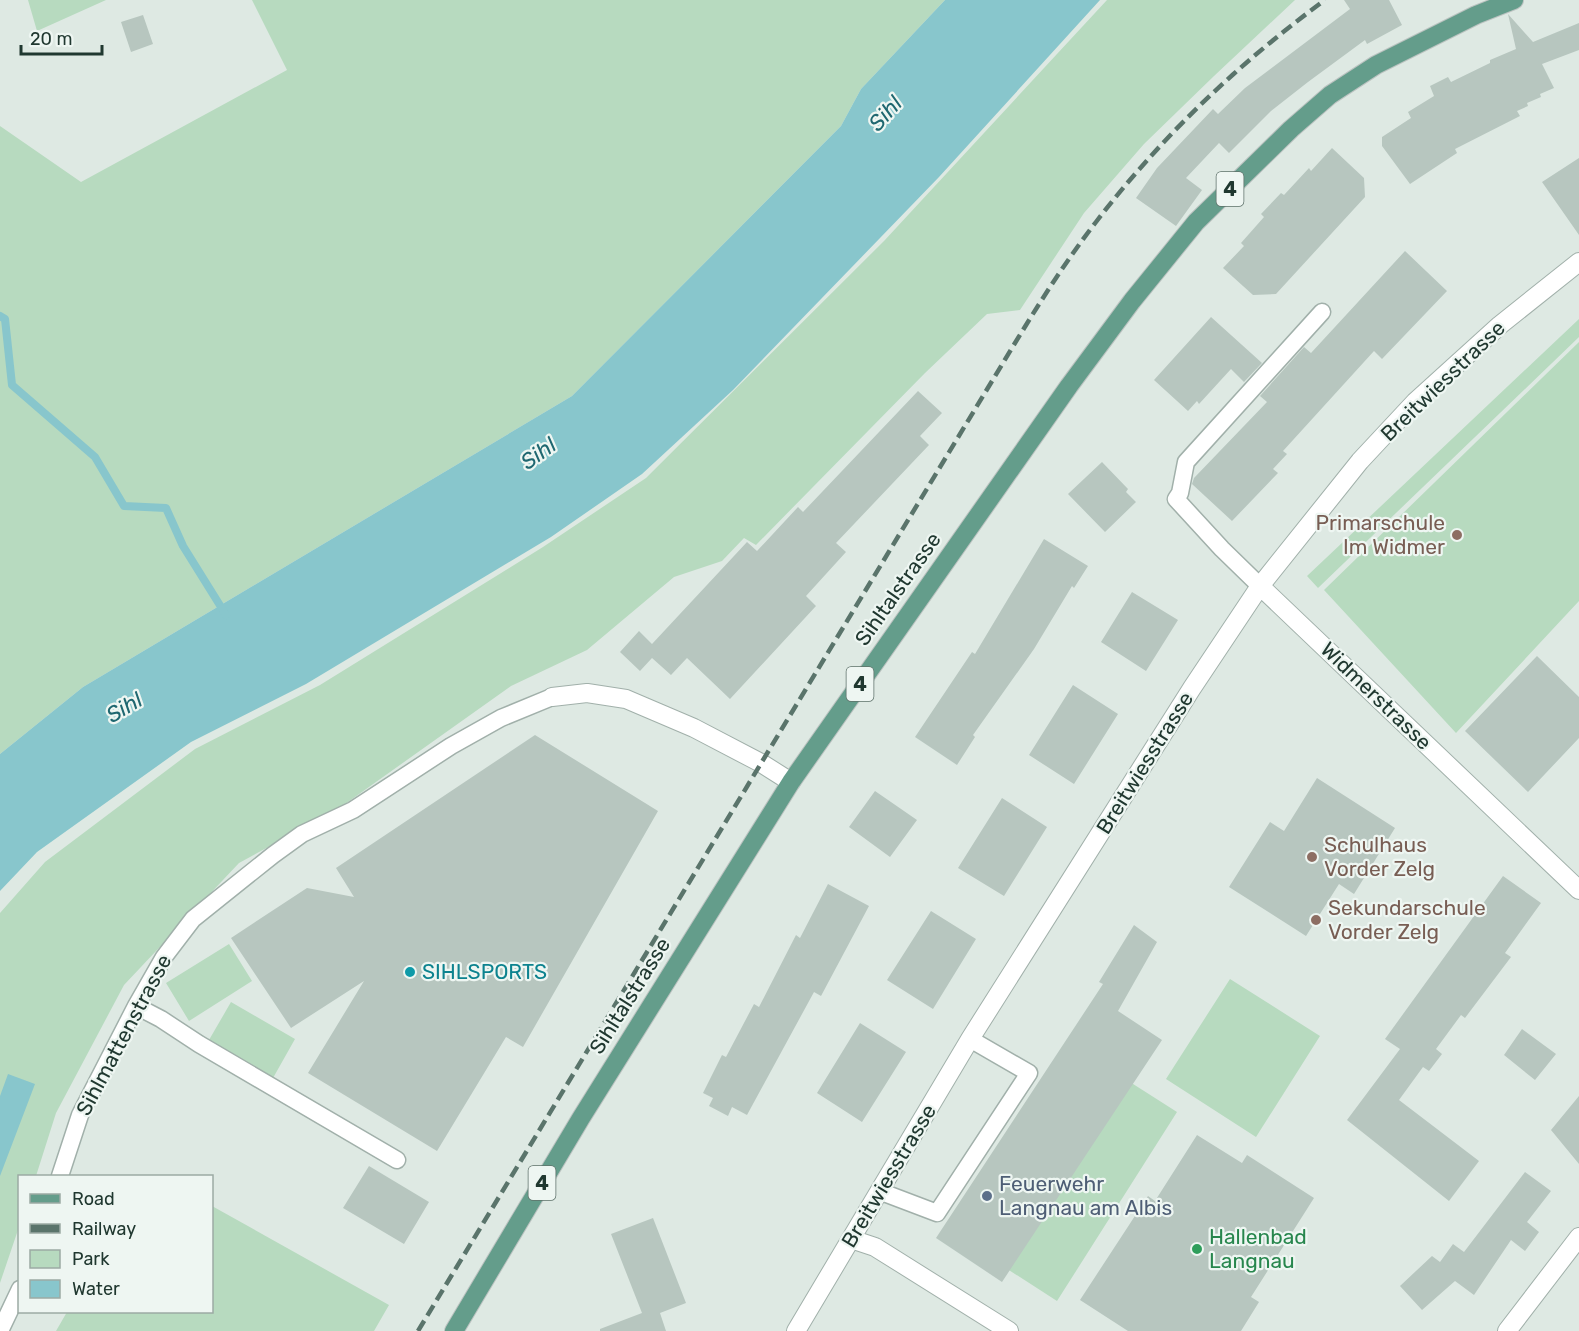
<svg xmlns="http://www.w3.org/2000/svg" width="1579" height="1331" font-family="Rubik,sans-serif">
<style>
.green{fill:#b7dabf}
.water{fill:#88c6cc}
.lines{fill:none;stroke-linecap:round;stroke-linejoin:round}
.stream{stroke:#88c6cc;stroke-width:8}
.building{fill:#b7c6bf}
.service-casing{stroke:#a1b0aa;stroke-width:19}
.minor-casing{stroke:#a1b0aa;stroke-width:20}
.primary-casing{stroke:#bcc3c1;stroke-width:20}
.service{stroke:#fff;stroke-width:16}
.minor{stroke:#fff;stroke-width:18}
.primary{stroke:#649d8b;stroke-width:18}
.rail{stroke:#5a746b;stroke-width:4.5;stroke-dasharray:12 6;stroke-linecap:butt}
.education-dot{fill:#8d6e63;stroke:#eef6f2;stroke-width:2}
.culture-dot{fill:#0f9aa8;stroke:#eef6f2;stroke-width:2}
.service-dot{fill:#5c6f8a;stroke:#eef6f2;stroke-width:2}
.leisure-dot{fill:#2e9e5b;stroke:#eef6f2;stroke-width:2}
.labels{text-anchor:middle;stroke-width:4.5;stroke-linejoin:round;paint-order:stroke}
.shield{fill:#eef6f2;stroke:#5e716a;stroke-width:1.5}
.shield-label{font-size:20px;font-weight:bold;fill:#203830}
.street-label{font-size:21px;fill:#203830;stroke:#eef6f2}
.education-label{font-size:21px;fill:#785e54;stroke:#eef6f2;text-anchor:start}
.culture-label{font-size:21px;fill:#0d838f;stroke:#eef6f2;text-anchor:start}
.service-label{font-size:21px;fill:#4e5e75;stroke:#eef6f2;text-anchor:start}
.leisure-label{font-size:21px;fill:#27864d;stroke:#eef6f2;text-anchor:start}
.water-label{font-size:22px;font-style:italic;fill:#1e6770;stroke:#eef6f2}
</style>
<rect width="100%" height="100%" fill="#dee9e3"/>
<path class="green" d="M28,0h78l-69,31z
M252,0h693l-84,89 -20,37 -269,270 -489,291 -83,67v-628l81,56 206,-112z
M1107,0h188l-81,76 -70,68 -60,69 -64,97 -33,4 -62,59 -169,172 -12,-7 -22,23 -48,16 -87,73 -76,36 -173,123 -99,54 -115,122 -68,128 -20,63h-16l-1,51 -19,56v-370l45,-51 150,-113 125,-64 223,-138 103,-69 238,-237z
M1579,319v18l-261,251 -11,-12z
M1579,342v259l-123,132 -132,-143z
M229,944l23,37 -63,40 -23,-38z
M1230,979l90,57 -64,101 -90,-58z
M231,1002l64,37 -22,39 -64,-38z
M1075,1047l102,65 -120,189 -101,-65z
M212,1206l177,99 -15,26h-318l11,-19h145z"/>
<path class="water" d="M945,0h155l-161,177 -206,213 -91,84 -91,63 -245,147 -115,58 -154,110 -37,39v-137l83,-67 489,-291 269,-270 20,-37z
M8,1074l27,10 -35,92v-80z"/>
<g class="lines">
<path class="stream" d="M0,316l5,3 7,66 83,72 29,49 42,2 17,38 43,69"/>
</g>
<path class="building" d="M1344,0h45l13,25 -35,19 -2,-4 -57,42 -37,29 -42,42 -10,-10 -33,35 16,12 -26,36 -40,-28 21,-30 56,-59 5,5 27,-26 105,-79z
M1508,14l25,28 46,-19v27l-37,14 12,24 -14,6 1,3 -14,6 1,3 -11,5 3,5 -65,33 2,4 -47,31 -28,-38v-9l29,-19 -3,-6 26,-16 -4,-10 18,-9 3,5 39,-19v-3l26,-11z
M143,15l10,29 -22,8 -10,-30z
M1332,148l32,30 1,19 -89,97 -23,1 -30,-27 21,-22 -3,-3 23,-26 -3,-3 20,-21 3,2 25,-27 2,3z
M1579,158v77l-37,-53z
M1405,251l42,40 -65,68 -8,-8 -91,100 4,3 -14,15 5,4 -46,48 -40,-37 2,-6 73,-76 -7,-6 44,-49 7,6z
M1211,317l51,46 -18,19 -13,-13 -32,35 -2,-3 -9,10 -34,-31z
M918,391l24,22 -22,23 9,9 -93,98 10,9 -40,44 10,10 -86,93 -43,-41 -16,17 -19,-17 -12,13 -20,-19 19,-21 13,13 95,-102 10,9 41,-44 5,5z
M1102,462l26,27 -2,3 10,10 -31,30 -37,-38z
M1044,539l44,27 -14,22 -2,-2 -38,63 -61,86 2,2 -18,28 -42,-28 57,-85 3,2z
M1132,592l46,28 -32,51 -45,-29z
M1537,656l42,41v41l-51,54 -63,-61z
M1073,685l45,29 -44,70 -45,-29z
M535,735l123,76 -135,236 -17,-10 -69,114 -129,-78 56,-92 -73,47 -60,-90 76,-50 47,9 -18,-29z
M1317,778l78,50 -41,66 -15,-10 -33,52 -77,-49 41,-65 14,9z
M875,791l42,29 -27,37 -41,-30z
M1002,798l45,29 -43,69 -46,-28z
M1503,876l38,27 -36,50 6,4 -46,61 -4,-3 -25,34 6,5 -13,17 -6,-4 -24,33 80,61 -30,40 -102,-81 53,-71 -15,-10z
M828,884l41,22 -48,90 -7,-4 -67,123 -15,-8 -4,9 -19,-10 4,-8 -10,-5 19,-38 4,2 28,-53 5,3 37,-72 4,3z
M931,911l45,28 -43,70 -46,-29z
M1134,925l23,17 -39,69 44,29 -160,242 -66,-44 167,-254 -4,-2z
M860,1023l46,29 -44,70 -45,-29z
M1522,1029l34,25 -21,26 -31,-25z
M1579,1096v68l-28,-34z
M1197,1135l45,28 5,-8 67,43 -63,99 8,5 -18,29h-113l-48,-31 68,-104 7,5z
M369,1166l60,36 -25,42 -61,-36z
M1525,1172l26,19 -24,31 12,10 -14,19 -14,-11 -37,55 -19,-14 -33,29 -22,-24 32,-30 8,6 13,-18 11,8z
M653,1218l33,85 -26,10 6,18h-66v-2l42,-16 -31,-79z"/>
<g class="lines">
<defs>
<path id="service" d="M1260,586l-38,-37 -46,-50 4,-6 6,-31 136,-150
M136,1006l25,13 38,25 198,116
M60,1176l20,-61 56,-109 28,-49 29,-38 80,-64 29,-21 51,-24 98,-64 50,-28 51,-21
M879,1191l58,22 92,-140 -59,-34
M0,1331l20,-42"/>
<path id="minor" d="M1260,586l319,304
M552,697l35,-4 39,6 68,29 67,35 30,19
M851,1239l24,8 134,84
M796,1331l174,-292 222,-351 68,-102 100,-125 55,-59 85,-77 79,-63
M1507,1331l72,-94"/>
<path id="primary" d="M454,1331l127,-213 210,-336 278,-396 63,-85 64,-79 95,-93 39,-34 46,-30 100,-50 38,-15"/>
</defs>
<use href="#service" class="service-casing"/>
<use href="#minor" class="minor-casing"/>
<use href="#primary" class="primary-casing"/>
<use href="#service" class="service"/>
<use href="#minor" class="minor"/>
<use href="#primary" class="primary"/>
<path class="rail" d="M418,1331l594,-983c26,-43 53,-86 84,-126 65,-85 143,-159 229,-222"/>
</g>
<g class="education-dot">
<circle cx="1457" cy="535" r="6"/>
<circle cx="1312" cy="857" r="6"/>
<circle cx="1316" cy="920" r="6"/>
</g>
<circle class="culture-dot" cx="410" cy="972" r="6"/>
<circle class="service-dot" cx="987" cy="1196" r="6"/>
<circle class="leisure-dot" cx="1197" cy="1249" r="6"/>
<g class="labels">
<g class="shield">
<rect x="1216.5" y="172" width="27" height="34" rx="4.5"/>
<rect x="846.5" y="667" width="27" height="34" rx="4.5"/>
<rect x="528.5" y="1166" width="27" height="34" rx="4.5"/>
</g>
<g class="shield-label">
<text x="1230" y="196">4</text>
<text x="860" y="691">4</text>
<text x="542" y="1190">4</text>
</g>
<g class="street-label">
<text transform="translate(1443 381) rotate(-44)" y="7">Breitwiesstrasse</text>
<text transform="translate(898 589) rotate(-55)" y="7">Sihltalstrasse</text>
<text transform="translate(1376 696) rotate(44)" y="7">Widmerstrasse</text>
<text transform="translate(1145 763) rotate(-58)" y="7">Breitwiesstrasse</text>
<text transform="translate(630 996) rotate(-58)" y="7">Sihltalstrasse</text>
<text transform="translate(124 1035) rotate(-62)" y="7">Sihlmattenstrasse</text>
<text transform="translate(889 1176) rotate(-59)" y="7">Breitwiesstrasse</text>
</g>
<g class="education-label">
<text x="1445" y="530" text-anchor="end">Primarschule<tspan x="1445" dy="24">Im Widmer</tspan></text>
<text x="1324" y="852">Schulhaus<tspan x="1324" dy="24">Vorder Zelg</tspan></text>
<text x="1328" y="915">Sekundarschule<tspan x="1328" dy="24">Vorder Zelg</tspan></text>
</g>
<g class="culture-label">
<text x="422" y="979">SIHLSPORTS</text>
</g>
<g class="service-label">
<text x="999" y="1191">Feuerwehr<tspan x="999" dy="24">Langnau am Albis</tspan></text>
</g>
<g class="leisure-label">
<text x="1209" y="1244">Hallenbad<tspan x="1209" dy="24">Langnau</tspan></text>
</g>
<g class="water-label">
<text transform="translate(885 113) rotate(-48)" y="8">Sihl</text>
<text transform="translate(538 453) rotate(-36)" y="8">Sihl</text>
<text transform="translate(124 707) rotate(-31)" y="8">Sihl</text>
</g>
</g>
<rect x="18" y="1175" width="195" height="138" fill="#eef6f2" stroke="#9caaa4" stroke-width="1.5"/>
<rect x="30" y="1194" width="30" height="9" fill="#649d8b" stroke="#9caaa4" stroke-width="1.5"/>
<text x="72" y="1205" font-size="18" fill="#203830">Road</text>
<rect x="30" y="1224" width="30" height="9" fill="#5a746b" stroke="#9caaa4" stroke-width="1.5"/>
<text x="72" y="1235" font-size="18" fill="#203830">Railway</text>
<rect x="30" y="1250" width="30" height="18" fill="#b7dabf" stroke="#9caaa4" stroke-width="1.5"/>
<text x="72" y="1265" font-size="18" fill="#203830">Park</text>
<rect x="30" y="1280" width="30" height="18" fill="#88c6cc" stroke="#9caaa4" stroke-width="1.5"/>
<text x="72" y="1295" font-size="18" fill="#203830">Water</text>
<path d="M21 45v9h81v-9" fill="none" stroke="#203830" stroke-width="3"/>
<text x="30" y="45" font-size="18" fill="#203830" stroke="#eef6f2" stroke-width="4.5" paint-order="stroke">20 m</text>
</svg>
